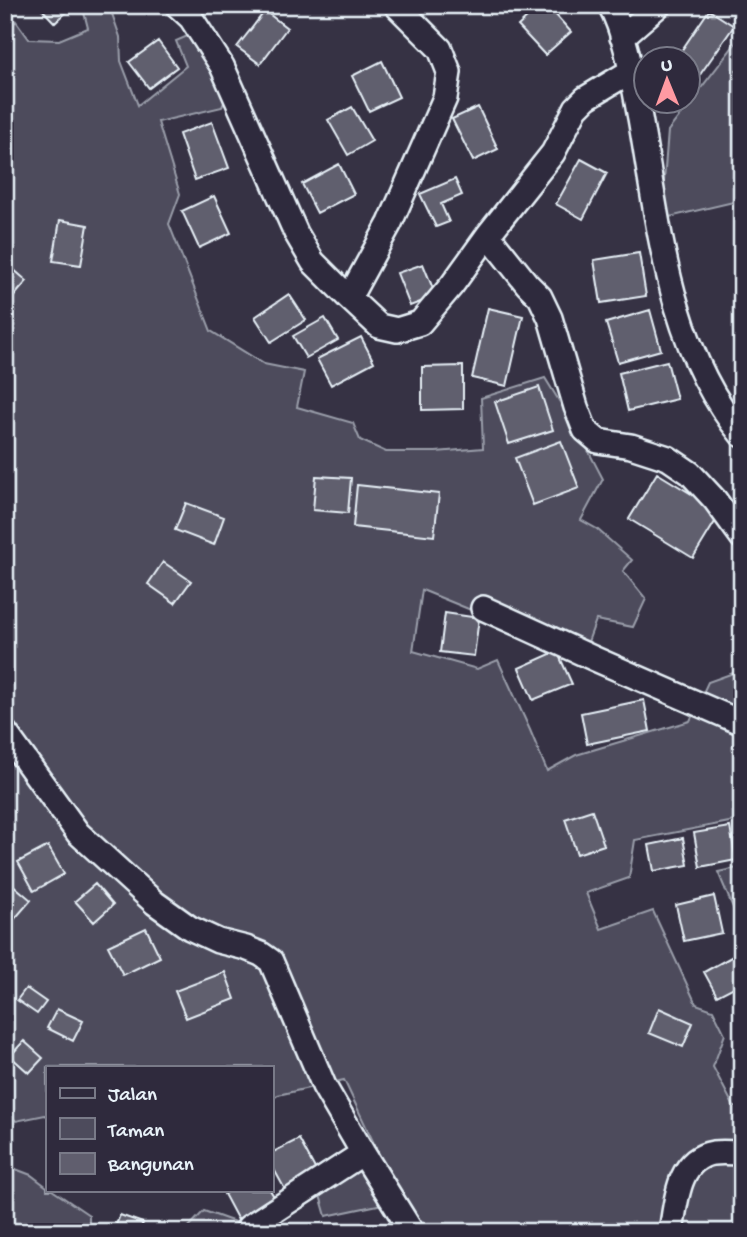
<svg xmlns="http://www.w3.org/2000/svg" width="747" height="1237" font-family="'Gochi Hand',sans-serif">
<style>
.green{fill:#4d4b5c;stroke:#9a9eaa;stroke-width:2}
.building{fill:#605e6e;stroke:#e8f1f8;stroke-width:2}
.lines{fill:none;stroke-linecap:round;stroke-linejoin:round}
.street-casing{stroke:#e8f1f8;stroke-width:28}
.street{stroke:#2f2a3d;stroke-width:23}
</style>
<rect width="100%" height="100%" fill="#363244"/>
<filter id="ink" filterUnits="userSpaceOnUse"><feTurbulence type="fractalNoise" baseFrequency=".0143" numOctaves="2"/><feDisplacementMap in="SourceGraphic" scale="14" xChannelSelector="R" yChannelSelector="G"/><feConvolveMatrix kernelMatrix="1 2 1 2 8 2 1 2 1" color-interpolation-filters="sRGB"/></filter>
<g filter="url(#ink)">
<path class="green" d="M82,5h27l11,32 1,24 17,44 48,-39 -10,-25 23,-10 30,60 -7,16 -64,15 22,72 -11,30 42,107 53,33 40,8 -7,35 56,16 7,17 26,12h50l47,-4 -2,-50 64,-20 34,55 24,46 -22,41 16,9 35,31 -9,11 23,28 -13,28 -37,-7 -11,30 -70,-22 -93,-38 -9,61 64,18 21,-9 32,70 17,41 29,-16 114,-34 18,-39 31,-11 3,4v150l-2,-5 -105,20 -6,38 -43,15 15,36 52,-18 43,93 17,6 12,24 -12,33 21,40h8v84l-7,10 7,4v27h-334l-11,-31 -71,15 -11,-38 64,-24 -35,-74 -66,15 -7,5v-33h-224v49l-2,-1 -29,6 -11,-11v-1077l11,-12 13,18 30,1 29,-12z
M742,35v31l-6,4 6,18v112l-81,19 7,-88z
M742,867v62l-24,-57z
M5,1165l26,10 16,12v3h5l37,25v17h-84z
M204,1211l56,20v1h-76z"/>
<path class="building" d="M38,5h36l-19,18z
M541,5h6l24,27 -26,23 -27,-29z
M709,10l25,16 -37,53 -9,-6v-13h-13z
M265,11l22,17 -27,36 -23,-17z
M158,41l19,26 -28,21 -20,-26z
M382,61l17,36 -30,14 -17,-35z
M352,107l20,34 -24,14 -20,-35z
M478,107l20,42 -25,12 -21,-42z
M212,122l17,46 -34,12 -16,-46z
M581,159l26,14 -24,46 -27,-15z
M339,164l15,30 -37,19 -15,-29z
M455,179l7,16 -21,9 8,18 -13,5 -16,-33z
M214,196l17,37 -32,15 -17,-37z
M60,220l28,5 -7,40 -28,-4z
M639,253l7,43 -45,7 -7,-43z
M5,262l22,19 -17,20 -5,-4z
M423,264l13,32 -26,10 -13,-33z
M289,294l17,26 -35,22 -16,-25z
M488,308l35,8 -16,70 -35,-8z
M650,310l11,40 -43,12 -12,-39z
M325,318l13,22 -32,18 -13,-22z
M361,337l13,25 -43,23 -14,-26z
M667,361l10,38 -49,12 -9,-38z
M463,366v43l-41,1v-43z
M539,387l14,43 -44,14 -14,-42z
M561,441l18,47 -46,17 -18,-47z
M657,473l64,39 -28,46 -64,-39z
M316,476l35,2 -3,35 -35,-3z
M357,485l82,9 -5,42 -81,-9z
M186,503l38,14 -10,28 -39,-15z
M163,562l28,19 -16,22 -27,-19z
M445,613l34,5 -5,38 -34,-4z
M557,651l15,33 -39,16 -14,-32z
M644,700l6,31 -63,13 -6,-31z
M592,810l12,35 -27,9 -12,-35z
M5,821h6v24h-6z
M730,827l6,33 -36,7 -6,-34z
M683,838l5,27 -34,6 -5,-26z
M48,846l16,28 -30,17 -16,-29z
M5,878l26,22 -19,22 -7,-5z
M95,884l18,21 -19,17 -19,-21z
M714,896l8,37 -38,8 -8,-36z
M146,928l14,29 -37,18 -15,-29z
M742,951v32l-25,13 -13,-24z
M225,972l10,27 -49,19 -11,-27z
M26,988l20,14 -9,12 -20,-14z
M659,1008l34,15 -10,24 -34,-14z
M57,1009l26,12 -10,20 -26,-13z
M24,1041l19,17 -14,15 -19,-17z
M299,1139l20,37 -32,17 -16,-29v-11z
M231,1190h39l8,13 -38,21 -16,-30z
M120,1215l23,8 -4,9h-26z
M340,1223l2,9h-34z"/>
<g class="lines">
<defs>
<path id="street" d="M177,5l14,13 31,48 74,167 17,29 36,36 30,28 18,4 23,-7 32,-38 36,-50 65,-82 23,-45 10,-10 45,-27
M610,5c17,31 23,78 30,113 19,107 29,230 102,317
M622,37l37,-32
M488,235l39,49 13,13 10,21 26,89 9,23 13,11 33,5 37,12 22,15 25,27 27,37
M349,298l41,-75 55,-125 4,-26 -9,-23 -44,-44
M483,608l112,51 147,64
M5,732l73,101 77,70 35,25 28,13 28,7 15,6 10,7 53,125 39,67 49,79
M249,1227l114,-74
M671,1232c5,-29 6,-73 42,-79 9,-1 20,0 29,0"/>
</defs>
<use href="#street" class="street-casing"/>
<use href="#street" class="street"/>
</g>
</g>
<rect width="747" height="1237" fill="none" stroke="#2f2a3d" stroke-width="28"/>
<rect x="14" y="14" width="719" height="1209" fill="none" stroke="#e8f1f8" stroke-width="2.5" filter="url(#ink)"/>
<rect x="46" y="1066" width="228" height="126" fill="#2f2a3d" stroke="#797a88" stroke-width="2"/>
<rect x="60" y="1088" width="35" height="10" fill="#2f2a3d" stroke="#797a88" stroke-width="2"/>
<text x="108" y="1100" font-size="21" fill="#e8f1f8">Jalan</text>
<rect x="60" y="1118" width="35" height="21" fill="#4d4b5c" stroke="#797a88" stroke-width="2"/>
<text x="108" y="1136" font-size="21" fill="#e8f1f8">Taman</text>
<rect x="60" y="1153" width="35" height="21" fill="#605e6e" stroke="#797a88" stroke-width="2"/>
<text x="108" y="1170" font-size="21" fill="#e8f1f8">Bangunan</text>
<g transform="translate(667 80) rotate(359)"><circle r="33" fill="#2f2a3d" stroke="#797a88" stroke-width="2"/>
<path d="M0-5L12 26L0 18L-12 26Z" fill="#ff9aa2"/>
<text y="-10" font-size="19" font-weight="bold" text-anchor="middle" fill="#e8f1f8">U</text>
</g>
</svg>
